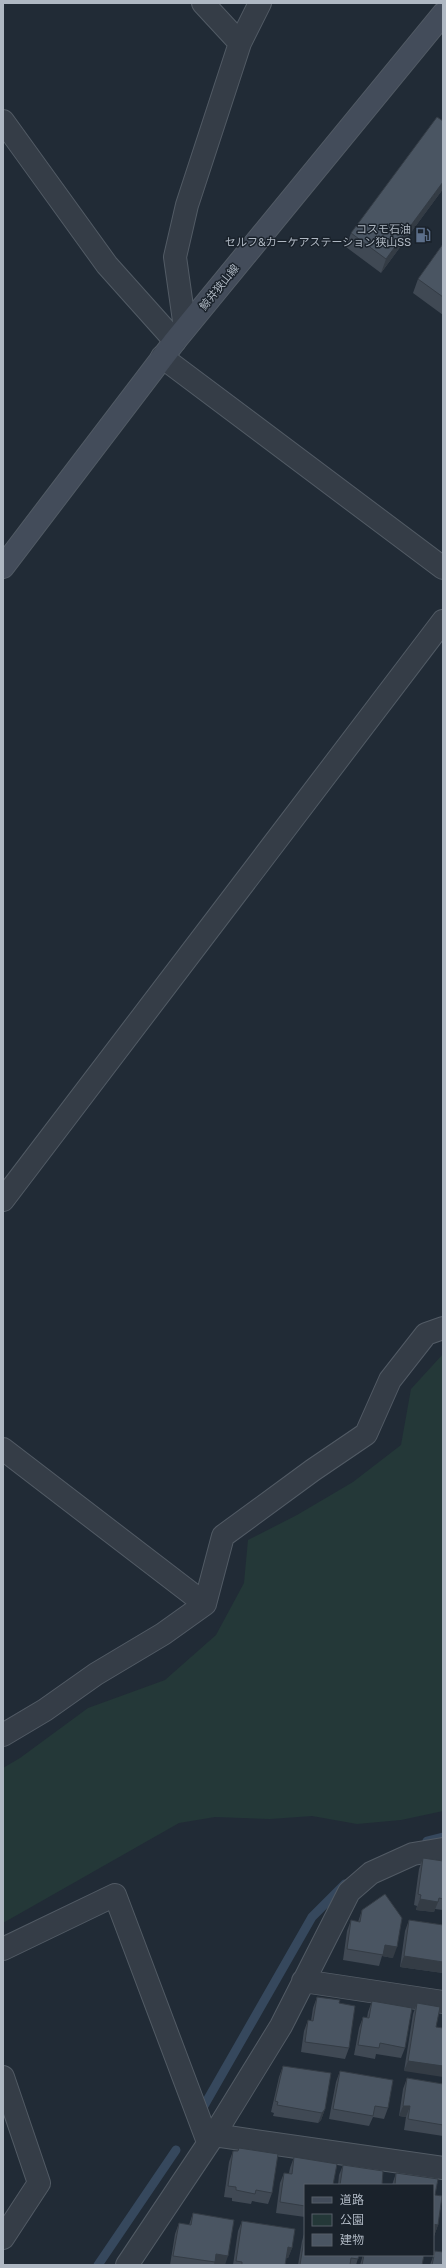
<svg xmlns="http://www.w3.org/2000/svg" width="446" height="2268" font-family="Rubik,'Noto Sans JP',sans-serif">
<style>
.green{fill:#243838}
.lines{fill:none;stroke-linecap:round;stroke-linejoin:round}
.stream{stroke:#36485d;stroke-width:9}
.minor-casing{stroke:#525b65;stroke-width:24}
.secondary-casing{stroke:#525b65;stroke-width:24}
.minor{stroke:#353d47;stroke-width:22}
.secondary{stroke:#434c5a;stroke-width:22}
.wall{fill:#404954}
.shaded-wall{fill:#343c45}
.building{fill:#4a5562;stroke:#343c45}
.labels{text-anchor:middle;stroke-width:3;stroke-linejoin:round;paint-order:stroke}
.poi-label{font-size:11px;fill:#afb8c3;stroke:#1a222b;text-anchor:end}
.street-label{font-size:11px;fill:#afb8c3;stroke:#1a222b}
</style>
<rect width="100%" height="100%" fill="#212b36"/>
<path class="green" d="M443,1354v457l-42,9 -44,4 -45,-8 -42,3 -55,-2 -36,6 -176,100v-155l17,-10 68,-50 77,-28 51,-45 28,-52 4,-43 49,-25 56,-33 48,-37 10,-56z"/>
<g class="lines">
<path class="stream" d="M427,1841l16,-4
M201,2111l111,-194 33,-33
M98,2265l78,-115"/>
<defs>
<path id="minor" d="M203,3l37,40
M3,121l104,144 68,76
M185,328l-10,-71 12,-52 53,-162 20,-40
M162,357l281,211
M3,1200l440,-579
M3,1449l202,155
M3,1735l42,-25 51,-36 67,-40 42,-30 18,-68 90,-66 53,-36 24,-54 36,-46 17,-6
M3,1949l112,-54 93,247
M303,1981l140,21
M3,2077l36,106 -36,55
M214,2135l229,33
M127,2265l87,-130 67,-109 68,-134 22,-19 42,-19 30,-5"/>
<path id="secondary" d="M3,567l172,-226 268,-327"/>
</defs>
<use href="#minor" class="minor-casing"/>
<use href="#secondary" class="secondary-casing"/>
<use href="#minor" class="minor"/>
<use href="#secondary" class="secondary"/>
</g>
<path class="wall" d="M443,121v68l-62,84 -35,-26 5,-14z
M443,244v71l-30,-22 5,-14z
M423,1858l20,3v49l-8,-1 -1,3 -18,-2 1,-4 -3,-1 5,-36z
M362,1910l31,48 -11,-2 -3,10 -36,-6 4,-29 4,-11 7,2z
M409,1920l34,5v48l-43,-6 5,-36z
M317,1997l22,6 10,45 -4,11 -44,-7 3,-21 4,-11 3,1 2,-13z
M372,2001l33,47 -4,10 -25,-4 -1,5 -21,-4 5,-27 4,-11 4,1 1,-6z
M417,2003l23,4 -36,64 9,-57z
M283,2066l42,43 -4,11 -3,3 -45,-7 1,-3 -3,-1 8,-35z
M340,2071l48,37 -4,11 -11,-2 -4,9 -40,-7 7,-37z
M407,2078l36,6v52l-39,-6 2,-13 -7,-1 4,-27z
M239,2148l33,45 -4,11 -16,-3 -1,3 -19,-3v-3l-8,-1 5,-35 4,-11h5z
M294,2157l11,28v32l-29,-4 4,-30 4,-10h5l1,-5z
M343,2165l39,20h-44l1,-10z
M396,2173l42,6 -3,16 7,1 -4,29 -4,11h-1v-51h-41z
M193,2213l32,52h-55l5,-31 4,-11 10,2z
M242,2221l50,27 -4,10h-2l-1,7h-52l5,-34z
M305,2231l54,24 -3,10h-58l4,-24z
M435,2251l8,14h-13z
M363,2255h61l-2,10h-62z"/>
<path class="shaded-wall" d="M443,182v7l-62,84 5,-14z
M420,1899l18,3 -4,10 -18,-2z
M385,1945l12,2 -4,11 -11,-2z
M404,1956l39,6v11l-43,-6z
M408,2061l35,5v11l-39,-6z
M403,2106h7l-4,11 -7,-1z
M325,2109l-4,11 -3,3 4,-10z
M433,2224l5,1 -4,11h-1z
M288,2247l4,1 -4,10h-4z
M216,2254l12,2 -3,9h-11z"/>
<path class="building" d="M437,117l6,4v61l-57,77 -35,-26z
M443,244v53l-25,-18z
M423,1858l20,3v38l-4,-1 -1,4 -18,-3 1,-4 -3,-1z
M385,1894l17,24 -5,29 -12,-2 -2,10 -36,-6 4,-29 9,2 2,-12z
M409,1920l34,5v37l-39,-6z
M317,1997l23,3 -1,3 16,3 -6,42 -44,-6 3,-22 5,1z
M372,2001l40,7 -7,40 -25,-5 -1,5 -21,-3 5,-28 6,1z
M417,2003l23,4 -4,20 7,1v38l-35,-5z
M283,2066l48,7 -6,36 -3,4 -45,-8 1,-3 -3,-1z
M340,2071l53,9 -5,28 -13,-2 -2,10 -40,-7z
M407,2078l36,6v41l-35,-6 2,-13h-7z
M239,2148l39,6 -6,39 -16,-3 -1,4 -19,-4v-3l-8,-1 5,-35h5z
M294,2157l43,7 -4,21h-28v21l-25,-4 4,-29 8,1z
M343,2165l40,6 -1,14h-42z
M396,2173l42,6 -3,16 7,1 -4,29 -5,-1v-39h-38z
M193,2213l41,7 -6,36 -12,-2 -1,8 -42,-6 6,-33 12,2z
M242,2221l53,8 -3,19 -4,-1 -3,18h-43v-3l-6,-1z
M305,2233v22h54l-1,4 -7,-1 -1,7h-50z
M435,2251l8,1v13h-11z
M364,2255h60l-2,10h-60z"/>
<defs>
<symbol id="fuel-bare" viewBox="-9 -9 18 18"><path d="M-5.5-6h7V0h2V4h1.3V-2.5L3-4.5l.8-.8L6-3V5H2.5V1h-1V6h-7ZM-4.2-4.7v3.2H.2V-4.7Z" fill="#5c6f8a" stroke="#1a222b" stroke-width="2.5" paint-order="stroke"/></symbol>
</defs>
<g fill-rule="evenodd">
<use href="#fuel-bare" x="412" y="224" width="22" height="22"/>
</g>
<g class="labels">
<g class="poi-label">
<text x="411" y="233">コスモ石油<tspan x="411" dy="13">セルフ&amp;カーケアステーション狭山SS</tspan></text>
</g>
<g class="street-label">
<text transform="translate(219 287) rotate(-51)" y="4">鯨井狭山線</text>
</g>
</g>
<rect width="446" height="2268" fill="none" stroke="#afb8c3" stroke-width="8"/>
<rect x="304" y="2184" width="130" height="72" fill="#1a222b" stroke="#565e68"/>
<rect x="312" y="2197" width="20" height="6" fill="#434c5a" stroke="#565e68"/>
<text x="340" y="2204" font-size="12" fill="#afb8c3">道路</text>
<rect x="312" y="2214" width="20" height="12" fill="#243838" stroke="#565e68"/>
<text x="340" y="2224" font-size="12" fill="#afb8c3">公園</text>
<rect x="312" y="2234" width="20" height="12" fill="#4a5562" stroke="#565e68"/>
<text x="340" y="2244" font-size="12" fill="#afb8c3">建物</text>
</svg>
